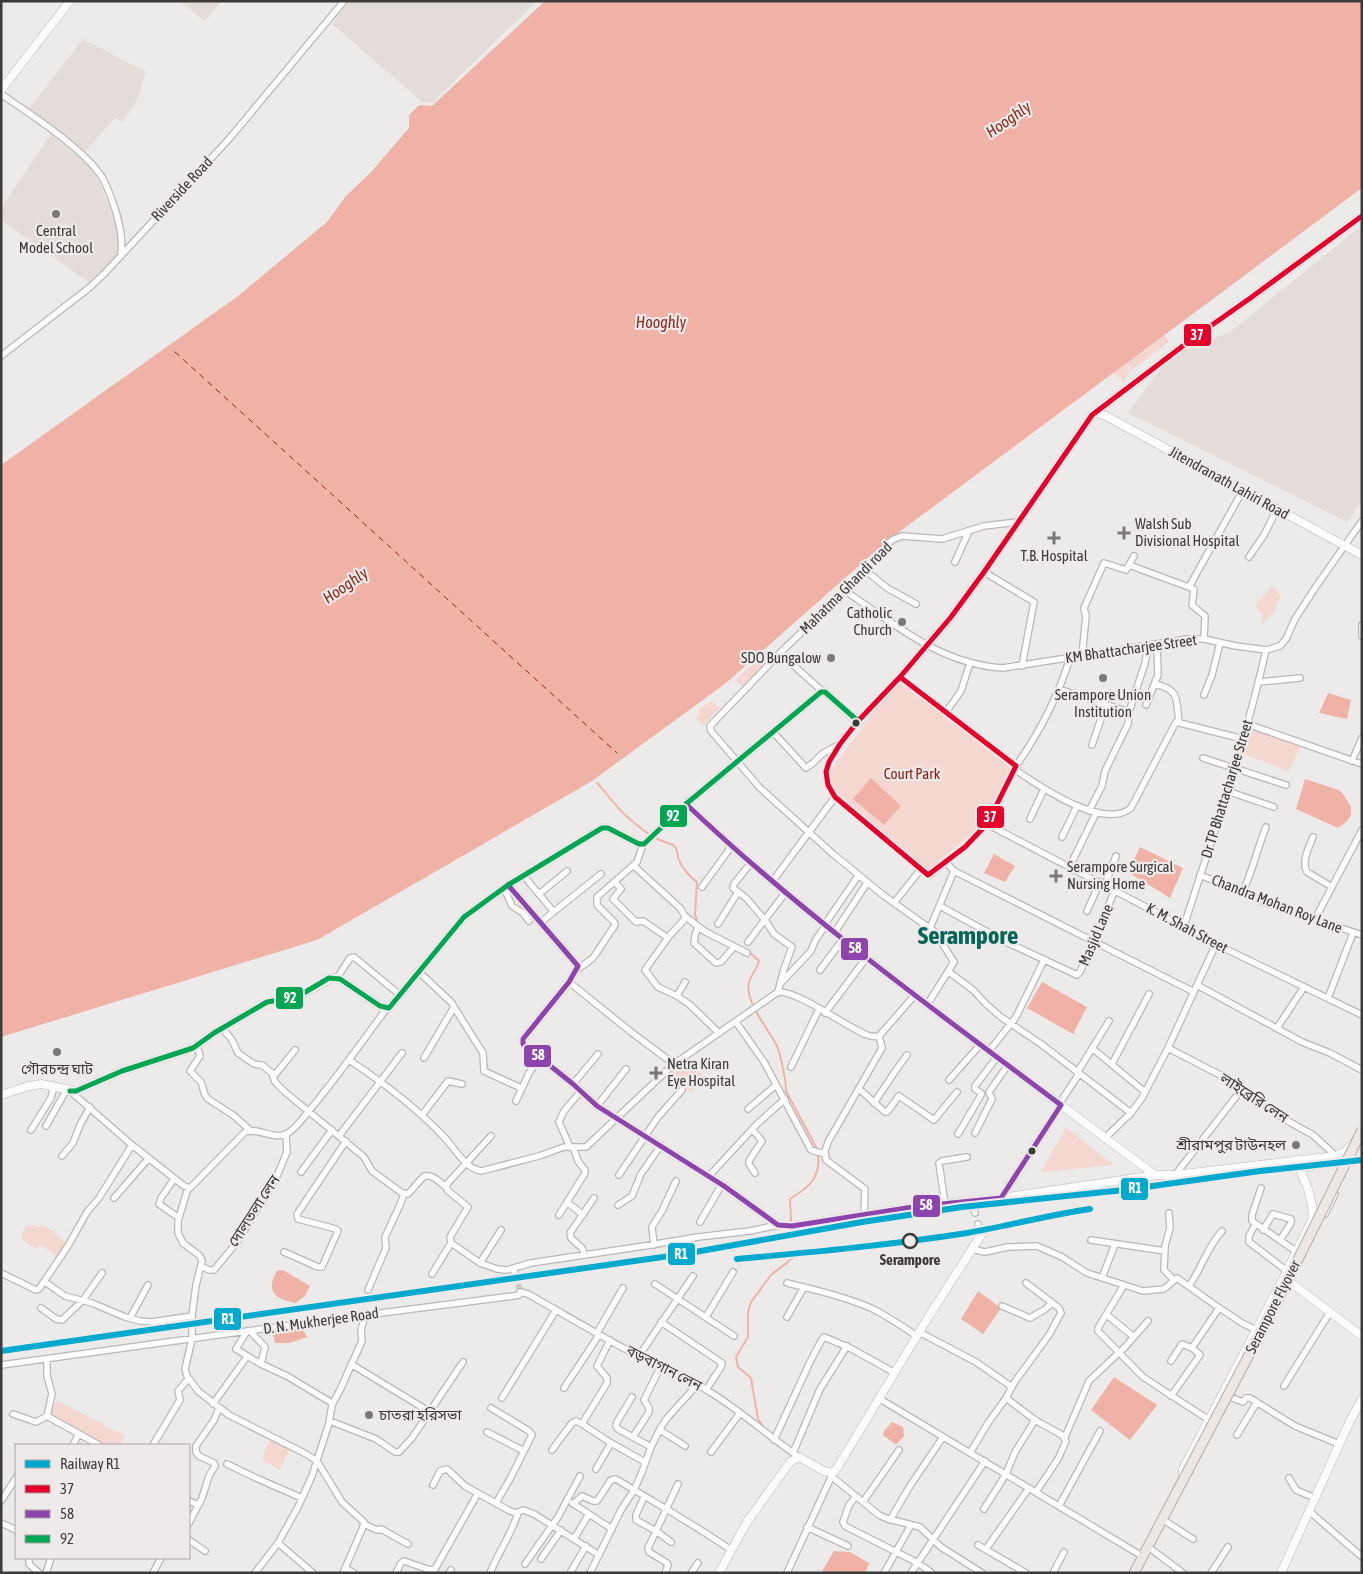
<svg xmlns="http://www.w3.org/2000/svg" width="1363" height="1574" font-family="'Asap Condensed','Noto Sans Bengali',sans-serif">
<style>
.built{fill:#e3dcd9}
.green{fill:#f5d7d1}
.water{fill:#f0b2a6}
.lines{fill:none;stroke-linecap:round;stroke-linejoin:round}
.stream{stroke:#f0b2a6;stroke-width:2}
.ferry{stroke:#8c2718;stroke-width:1;stroke-dasharray:6 5;stroke-linecap:butt}
.street-tunnel{stroke:#cac8c7;stroke-width:5.5;stroke-dasharray:5.5 3;stroke-linecap:butt}
.street-casing{stroke:#bab8b7;stroke-width:8}
.secondary-casing{stroke:#bab8b7;stroke-width:9}
.primary-casing{stroke:#b5aaa7;stroke-width:11}
.street{stroke:#fcfcfc;stroke-width:5.5}
.secondary{stroke:#fcfcfc;stroke-width:8}
.primary{stroke:#ece6e5;stroke-width:9}
.primary-bridge-casing{stroke:#b5aaa7;stroke-width:11;stroke-linecap:butt}
.primary-bridge{stroke:#ece6e5;stroke-width:9}
.bus-1-casing{stroke:#eeeae9;stroke-width:9}
.bus-2-casing{stroke:#eeeae9;stroke-width:9}
.bus-3-casing{stroke:#eeeae9;stroke-width:9}
.bus-1{stroke:#e4002b;stroke-width:5}
.bus-2{stroke:#8e44ad;stroke-width:5}
.bus-3{stroke:#00a651;stroke-width:5}
.rail-1-casing{stroke:#eeeae9;stroke-width:10}
.rail-1{stroke:#00a9ce;stroke-width:6}
.poi-dot{fill:#7a7978;stroke:#eeeae9;stroke-width:2}
.bus-dot{fill:#3c3b3a;stroke:#eeeae9;stroke-width:2}
.stop-dot{fill:#eeeae9;stroke:#3c3b3a;stroke-width:2.5}
.labels{text-anchor:middle;stroke-width:4.5;stroke-linejoin:round;paint-order:stroke}
.street-label{font-size:15px;fill:#3c3b3a;stroke:#eeeae9}
.poi-label{font-size:15px;fill:#3c3b3a;stroke:#eeeae9}
.park-label{font-size:15px;fill:#841e10;stroke:#eeeae9}
.stop-label{font-size:15px;font-weight:bold;fill:#3c3b3a;stroke:#eeeae9}
.water-label{font-size:16px;font-style:italic;fill:#8c2718;stroke:#eeeae9}
.town-label{font-size:25px;font-weight:bold;fill:#086559;stroke:#eeeae9}
.line-badge{stroke:#eeeae9;stroke-width:2}
.badge-label{font-size:14px;text-anchor:middle;font-weight:bold;fill:#fff}
</style>
<rect width="100%" height="100%" fill="#edebea"/>
<path class="built" d="M178,1h44l-17,20z
M348,1h189l-105,102 -11,-2 -89,-77z
M83,39l63,33 -8,26 -15,24 -8,-4 -31,35 -56,-43z
M51,134l37,31 12,18 24,63 -33,38 -90,-64v-12z
M1362,225v276l-15,21 -219,-109 45,-61 56,-19z"/>
<path class="green" d="M1161,329l8,13 -38,29 -4,-8 2,9 -6,10 -13,-13z
M1272,587l9,8 -6,15 -13,14 1,-8 -8,-11z
M768,650l5,7 -30,30 -8,-7z
M897,681l114,85 -29,58 -54,47 -41,-34 -58,-43 1,-23z
M712,701l8,7 -16,17 -8,-7 4,-10z
M1248,729l53,16 -12,26 -48,-18z
M683,1062l20,12 -11,18 -11,-4 -17,-15z
M1066,1127l48,38 -73,7z
M32,1225l6,2 5,-2 12,7 1,3 11,8 -10,14 -16,-12 -5,4 -13,-9 -1,-6 4,-8z
M57,1400l68,36 -5,9h-18l-53,-28z
M270,1439l21,7 -11,24 -18,-10z"/>
<path class="water" d="M545,1h817v187l-475,353 -161,142 -134,98 -275,159 -316,97v-572l237,-169 89,-74 19,-26 26,-25 37,-43v-13l10,-10 13,1z
M1328,693l23,7 -4,19 -28,-6z
M871,778l30,28 -17,19 -31,-26z
M1305,779l34,11 4,4 8,13v8l-5,7 -8,6 -42,-19z
M1140,847l43,21 -13,30 -42,-26z
M994,854l21,12 -10,16 -21,-9z
M1042,982l45,25 -14,27 -46,-26z
M283,1270l27,16 -5,10 -10,7c-20,-4 -30,-12 -18,-32z
M978,1291l23,17 -18,26 -22,-15z
M302,1328l5,9 -18,6h-14l-2,-9z
M1114,1377l43,28 -27,35 -39,-30z
M892,1422l11,5 1,9 -8,9 -13,-10 1,-4z
M834,1551l16,1 19,11 -4,10h-44z"/>
<g class="lines">
<path class="stream" d="M597,783c7,7 12,15 19,22 9,12 22,21 34,30
M657,839c5,2 11,4 16,6 6,4 3,10 6,15 3,8 12,18 18,22l-2,32 3,10
M748,951l11,10c-2,8 -8,14 -10,21 -5,19 20,48 28,64 3,6 10,39 9,45l31,58
M791,1221l-1,-22c19,-12 31,-21 28,-45
M764,1428l-6,-9 -7,-41 -13,-11 -2,-10 12,-20v-25l3,-10 20,-27 23,-18"/>
<path class="ferry" d="M175,352l442,401"/>
<path class="street-tunnel" d="M516,1276l4,15"/>
<defs>
<path id="street" d="M1,94c30,21 81,53 101,83 6,10 10,23 14,35 4,15 7,27 5,42
M1,356l88,-68 15,-14 125,-135 115,-138
M1249,557l15,-22 13,-26
M955,562l14,-31
M1129,565l65,24 -2,16 13,11 -1,23
M865,570l22,18 29,16
M984,572l50,30 -12,64
M1189,587l54,-97
M844,590c50,34 96,74 159,78l184,-29h17l32,7 30,4 14,-4 6,-7 9,-20 20,-31 47,-67
M1362,625v11
M780,653l42,38
M1082,656l4,-40 -2,-8 20,-45 22,7 8,-14
M1259,682l41,-4
M1155,684c25,6 21,15 24,38
M1059,689l70,23
M1204,695l8,-20 8,-32
M1146,705l12,-30 -1,-31
M946,712l15,-21 9,-28
M858,721c-18,22 -45,47 -23,76l94,78 36,-28 22,-23 29,-58 -116,-89
M1247,724l115,40
M773,732l33,36 7,-5 9,-9 18,-10
M1092,745l14,-41
M1203,758l83,27
M1352,761l10,-23
M1016,766c23,-33 42,-69 54,-108
M1014,769c24,16 89,62 117,39l45,-86 67,17
M1227,791l47,16
M1089,811l13,-25 3,-15 23,-47 1,-12 16,-49 2,-10 -1,-7
M1030,819l14,-30
M987,824l243,127 132,64
M1062,837l15,-31
M1313,837c-4,10 -12,25 -6,35l25,15
M946,862l8,9 240,121
M750,864l-16,20 -1,4 13,10 19,22 9,14 18,13 -8,22 -6,23
M634,866l46,42 5,8 -1,4 -14,15 -25,35 13,17 19,9 8,-14
M1069,868l27,-55
M523,875l31,37
M1200,875l69,29 93,31
M615,882l6,7 -8,10 23,23 7,-1 25,17
M772,882l63,-85
M1105,885l11,-29
M702,887l29,-40
M504,888l8,18 11,7 6,8
M1242,893c11,-22 15,-44 24,-66
M539,894l28,-23
M894,903l27,-34
M940,906l64,35 73,34 3,-3 35,-82
M1087,911l13,-29
M685,916l19,15 43,22
M1315,919l47,-89
M541,922l60,-48
M718,924l20,-32
M825,924l33,-48
M1184,926c29,-91 61,-182 82,-276
M698,927l-3,8 -1,8 22,20 5,-1 13,-15
M930,928l24,-57
M835,932l32,-49
M748,942l37,-49
M578,969l15,-11 22,-33 -1,-3 -17,-17v-8l40,-35 6,-18
M820,970l23,-31
M419,972l33,31 2,4 -30,51
M949,972l24,18 13,14 15,13 40,27 90,69
M337,978l13,-20 4,-1 46,38
M780,984l31,-33 5,-12 10,-14
M1197,985l105,57 28,11 32,17
M677,996l12,8 30,29
M1328,998l25,-65
M927,1005l27,-43 -19,-30 -52,-37 -50,-41 -73,-66 -49,-57 -1,-5 70,-73 81,-78 31,-35 10,-4 40,3 42,-13 34,-4
M454,1007l29,46 1,18 37,17
M825,1013l42,-56
M736,1022l28,40 47,88 14,4
M222,1028l10,12 6,13 16,11 8,1 10,8 3,9 10,10 79,65 8,14 30,22 6,1 16,-18c9,-2 15,6 22,11
M1277,1028l27,-41
M197,1046l3,10 -10,15 11,11 4,13 3,4 25,16 18,16
M1092,1048l53,44
M1168,1048l56,29 18,12 44,31 27,15 23,21
M989,1051l27,-34 28,-57
M349,1060c35,23 67,47 96,78 10,11 20,30 36,33l58,-15 25,-9h22l88,-83 -43,-32 -62,-50
M674,1064l104,-72c19,-1 60,29 79,38 7,4 14,8 22,6l36,-41
M1112,1064l37,-70
M791,1067l28,-58
M1077,1073l32,-52
M274,1076l21,-26
M949,1080l31,-35
M573,1084l25,-30
M859,1089l26,23h2l12,-16 35,24 23,-28
M70,1091l62,54 52,41 6,2 55,-56c13,-5 29,8 41,2 9,-4 16,-15 22,-22 28,-33 53,-69 79,-104
M516,1101l13,-28 11,-16
M874,1103l20,-30 13,-18
M1059,1104l20,-30
M597,1106l29,-37
M748,1109l28,-24
M422,1115l26,-34 14,3
M46,1126l21,-37
M752,1129l10,12 -13,20v3l6,9
M31,1130l20,-32 3,-12
M975,1133l17,-34 -3,-7 19,-27
M958,1134l23,-39v-2l-6,-4v-3l22,-29
M339,1136l63,-83
M1105,1138l26,-25 11,-15 26,-50 48,-104
M570,1147l-11,-25 5,-11 17,-20
M62,1156l11,-13 7,-18 10,-18
M301,1172l31,-42
M619,1175l39,-58 24,-27
M1175,1175l67,-86
M709,1176l48,-52 28,-25
M174,1179l-13,19 -2,6 20,14
M188,1188l-10,33v12l5,10 17,13 2,5 -6,24 -4,31v23l-7,30 2,7 11,15 31,24 77,39 11,7 25,41 22,20 -1,5 -20,46
M1261,1188l-9,27v6l45,31
M114,1198l35,-40
M567,1202l16,13
M945,1204l-6,-41 3,-2 25,-4
M618,1205l14,-9 9,-22 20,-29
M974,1210l1,3
M1169,1213l1,15 -5,18 -1,24 10,10
M1325,1214l10,-20
M559,1215l26,-42v-3l-7,-9 -5,-14
M864,1215l1,-26 -39,-29 -1,-9 3,-9 54,-94 -3,-12
M700,1222l22,-38
M978,1224v3
M1255,1225l-6,11v6l38,29
M501,1230l-21,33 17,6 10,1 24,-7 113,-17 54,-9 52,-6 28,-6
M1263,1230l10,-16 18,5v4l-11,17
M1091,1240l74,11
M451,1243l29,20
M654,1245l-2,-18 10,-16 14,-30
M971,1249l14,3 23,-5 29,-1 25,11 25,16 56,18 21,-2 13,-11 38,27 27,18 14,7
M284,1252l34,15h4l16,-36 -2,-2 -38,-10 -1,-5 49,-73
M585,1255l-3,-7 -11,-10 -1,-5 24,-35
M201,1266l8,4h5l24,-29 39,-65 10,-24 -1,-17
M513,1269l3,7
M1,1273l35,17 3,-1 29,-43 19,-34 12,-14 33,-53
M432,1274l19,-31 -1,-6 18,-30 -21,-17v-6l44,-48
M1102,1278l13,-34
M45,1282l20,14 27,7 33,14 15,4 12,1 40,-6
M787,1283c29,7 59,14 86,26 16,8 30,18 44,27
M655,1284l79,52
M1124,1285l-26,43v3l45,46 66,43
M1189,1286c13,-18 18,-39 33,-55
M368,1290l18,-42 -1,-11 15,-32 4,-11
M520,1292l8,2c32,18 64,37 97,55 28,14 57,26 85,43 31,19 58,44 89,65
M1002,1306l28,12 14,-8 8,-7
M41,1308l15,11 6,1 21,-20 19,-27
M1107,1315l27,22
M706,1317l27,-45
M787,1317l17,-30
M130,1318l18,-33
M661,1322l61,41 -1,4 -15,23
M247,1331l-11,18 13,8
M250,1331l15,16 -4,17 26,12 45,27
M919,1332l57,30 36,25
M597,1333l26,-45
M1192,1348l27,-40
M639,1356l54,-80
M47,1359v17l5,18 -5,22 52,29
M1171,1361l11,-17 10,4 8,7 -29,41
M351,1364l79,48
M1,1365l326,-45 186,-24 6,-1 1,-3
M1284,1386l46,-74
M564,1388l35,-53
M632,1397l-15,25 -1,4 2,3 33,18
M1230,1397l13,5 3,-4h4l45,28 44,18
M502,1398l54,-88
M880,1399l262,157
M213,1404l33,-46 3,-1 12,7
M491,1408l38,23 3,4 -21,42 -15,26
M13,1414l23,8 11,-6
M1035,1420l27,15 4,6 -8,18 -22,33
M330,1421l46,18 19,13h4l13,-14 51,-76
M582,1424l29,19 34,19
M660,1430l25,16
M487,1432l37,19
M1237,1435l20,-33
M633,1437l16,-25v-4l-5,-8 17,-34
M1065,1437l24,-56 36,-34 23,-26
M774,1440l36,-78 11,-21 3,-4 26,11 45,25
M73,1445l5,-10
M153,1445l27,-45 -2,-9 10,-12
M552,1450l20,-27 4,-2 6,3 25,-41v-5l-10,-12 13,-26
M711,1452l29,-39
M793,1453l27,-64 27,-43
M970,1453l18,-30 18,-25
M227,1464l29,14 46,20
M596,1469l15,-26
M831,1476l48,39 9,4 32,8 21,20 41,26
M1289,1478l7,12 19,8
M433,1485l7,-14 7,-2 18,17 45,25 6,2 7,-3 11,4 65,41
M856,1496l-7,9 -6,17 2,4 73,37 14,10
M644,1497l-8,18v5l20,11 15,11
M1,1501l15,-23
M189,1501l9,4
M863,1502l36,-52
M572,1503l40,26
M573,1504l9,-8 11,5h4l14,-21 5,-1c39,24 78,45 115,71
M1059,1506l41,-75
M984,1509l22,-35 9,-22 20,-32 -29,-22 8,-15 35,-48 12,-22 -2,-5 -33,-25
M1309,1511l53,46
M1162,1519l31,20
M890,1520l20,-34 33,-49
M1,1523l15,7
M189,1523l13,-25 7,-22 6,-10 -1,-3 -15,-7 -3,-4v-6l18,-26 5,-12
M364,1524l13,6 4,-1 27,15
M807,1527l41,19
M574,1539l15,-25
M189,1540l16,11
M278,1543l35,30
M978,1545l48,28
M1147,1546l36,27
M986,1549l43,-61
M29,1558v6l10,9
M541,1559l20,-29
M525,1564l33,-47 22,-41
M345,1568l9,5
M46,1573l5,-15
M153,1573l8,-15
M255,1573l23,-30 20,-36 14,-31 17,-53 3,-18 8,-15 22,-49 -1,-11 4,-14
M396,1573l5,-10 3,-2 26,9 5,-1 43,-76
M449,1573l2,-3
M490,1573c8,-20 22,-40 28,-60
M570,1573l16,-27
M590,1573l31,-63 13,-20 8,-18 9,-25 10,-20 7,-10 29,-32
M665,1573l3,-8 -1,-2 -18,-11 -1,-4 30,-64
M691,1573l7,-10
M787,1573l46,-100
M884,1573l27,-48
M911,1573l74,-112
M1053,1573l11,-21
M1211,1573l17,-26"/>
<path id="secondary" d="M1,90l69,-89
M1096,413l10,3 256,139
M508,885l70,81 -9,16 -46,57v5l50,40 24,22 127,80 54,39 14,1 121,-19 88,-9 60,-93c-128,-96 -258,-190 -375,-301
M1,1095l28,-9 12,-2 35,7 46,-20 71,-23 21,-15 53,-31 30,-5 35,-19 8,1 40,27 9,2 75,-91 44,-32 94,-57h6l31,16h5l42,-40 135,-112h4l30,28 4,1 41,-44 51,-60 33,-45 108,-157 100,-76 57,-40 113,-83
M1061,1105l90,67 5,3h19l161,-19 9,-4 8,-9
M1001,1198l155,-23
M1290,1282l72,54
M1182,1482l1,-13 101,-192 29,-59 -1,-13 -4,-16 -12,-29
M719,1573l28,-51 43,-60 9,-5 25,14 9,2 4,-5 92,-152 52,-81
M1281,1573l68,-150 13,-24"/>
<path id="primary" d="M1134,1573l48,-91"/>
</defs>
<use href="#street" class="street-casing"/>
<use href="#secondary" class="secondary-casing"/>
<use href="#primary" class="primary-casing"/>
<use href="#street" class="street"/>
<use href="#secondary" class="secondary"/>
<use href="#primary" class="primary"/>
<defs>
<path id="primary-bridge" d="M1182,1482l96,-182 84,-170"/>
</defs>
<use href="#primary-bridge" class="primary-bridge-casing"/>
<use href="#primary-bridge" class="primary-bridge"/>
<defs>
<path id="bus-1" d="M900,677l116,89 -29,58 -22,23 -37,28 -93,-78 -7,-12 -2,-13 3,-10 11,-18 18,-23 42,-44 51,-60 33,-45 108,-157 100,-76 57,-40 113,-83"/>
<path id="bus-2" d="M508,885l70,81 -9,16 -46,57v5l50,40 24,22 127,80 54,39 14,1 121,-19 88,-9 60,-93c-128,-96 -258,-190 -375,-301"/>
<path id="bus-3" d="M70,1091h6l46,-20 71,-23 21,-15 53,-31 30,-5 32,-19 11,1 40,27 9,2 75,-91 44,-32 94,-57h6l31,16h5l42,-40 135,-112h4l33,29"/>
</defs>
<use href="#bus-1" class="bus-1-casing"/>
<use href="#bus-2" class="bus-2-casing"/>
<use href="#bus-3" class="bus-3-casing"/>
<use href="#bus-1" class="bus-1"/>
<use href="#bus-2" class="bus-2"/>
<use href="#bus-3" class="bus-3"/>
<defs>
<path id="rail-1" d="M737,1259c77,-7 153,-14 230,-26 41,-7 81,-18 123,-24
M1,1351l683,-97 178,-32 100,-15 162,-17 136,-19 102,-11"/>
</defs>
<use href="#rail-1" class="rail-1-casing"/>
<use href="#rail-1" class="rail-1"/>
</g>
<g class="poi-dot">
<circle cx="56" cy="214" r="5"/>
<path d="M1121.5 525.5h5v5h5v5h-5v5h-5v-5h-5v-5h5z"/>
<path d="M1051.5 530.5h5v5h5v5h-5v5h-5v-5h-5v-5h5z"/>
<circle cx="902" cy="622" r="5"/>
<circle cx="831" cy="658" r="5"/>
<circle cx="1103" cy="678" r="5"/>
<path d="M1053.5 868.5h5v5h5v5h-5v5h-5v-5h-5v-5h5z"/>
<circle cx="57" cy="1052" r="5"/>
<path d="M653.5 1065.5h5v5h5v5h-5v5h-5v-5h-5v-5h5z"/>
<circle cx="1296" cy="1145" r="5"/>
<circle cx="369" cy="1415" r="5"/>
</g>
<g class="bus-dot">
<circle cx="856" cy="723" r="4.5"/>
<circle cx="1032" cy="1151" r="4.5"/>
</g>
<circle class="stop-dot" cx="910" cy="1241" r="7"/>
<g class="labels">
<g class="street-label">
<text transform="translate(182 189) rotate(-47)" y="5">Riverside Road</text>
<text transform="translate(1229 483) rotate(29)" y="5">Jitendranath Lahiri Road</text>
<text transform="translate(846 588) rotate(-45)" y="5">Mahatma Ghandi road</text>
<text transform="translate(1131 649) rotate(-8)" y="5">KM Bhattacharjee Street</text>
<text transform="translate(1227 789) rotate(-73)" y="5">Dr TP Bhattacharjee Street</text>
<text transform="translate(1277 904) rotate(21)" y="5">Chandra Mohan Roy Lane</text>
<text transform="translate(1187 928) rotate(28)" y="5">K. M. Shah Street</text>
<text transform="translate(1096 935) rotate(-67)" y="5">Masjid Lane</text>
<text transform="translate(1254 1098) rotate(33)" y="5">লাইব্রেরি লেন</text>
<text transform="translate(254 1211) rotate(-57)" y="5">দোলতলা লেন</text>
<text transform="translate(1273 1307) rotate(-63)" y="5">Serampore Flyover</text>
<text transform="translate(321 1321) rotate(-8)" y="5">D. N. Mukherjee Road</text>
<text transform="translate(664 1368) rotate(27)" y="5">বড়বাগান লেন</text>
</g>
<g class="poi-label">
<text x="56" y="236">Central<tspan x="56" dy="17">Model School</tspan></text>
<text x="1135" y="529" text-anchor="start">Walsh Sub<tspan x="1135" dy="17">Divisional Hospital</tspan></text>
<text x="1054" y="561">T.B. Hospital</text>
<text x="892" y="618" text-anchor="end">Catholic<tspan x="892" dy="17">Church</tspan></text>
<text x="821" y="663" text-anchor="end">SDO Bungalow</text>
<text x="1103" y="700">Serampore Union<tspan x="1103" dy="17">Institution</tspan></text>
<text x="1067" y="872" text-anchor="start">Serampore Surgical<tspan x="1067" dy="17">Nursing Home</tspan></text>
<text x="667" y="1069" text-anchor="start">Netra Kiran<tspan x="667" dy="17">Eye Hospital</tspan></text>
<text x="57" y="1074">গৌরচন্দ্র ঘাট</text>
<text x="1286" y="1150" text-anchor="end">শ্রীরামপুর টাউনহল</text>
<text x="379" y="1420" text-anchor="start">চাতরা হরিসভা</text>
</g>
<g class="park-label">
<text x="912" y="779">Court Park</text>
</g>
<g class="stop-label">
<text x="910" y="1265">Serampore</text>
</g>
<g class="water-label">
<text transform="translate(1008 119) rotate(-35)" y="6">Hooghly</text>
<text x="661" y="328">Hooghly</text>
<text transform="translate(345 585) rotate(-35)" y="6">Hooghly</text>
</g>
<g class="town-label">
<text x="968" y="944">Serampore</text>
</g>
</g>
<g class="line-badge">
<rect x="1183" y="323" width="29" height="24" rx="5" fill="#e4002b"/>
<rect x="659" y="804" width="29" height="24" rx="5" fill="#00a651"/>
<rect x="976" y="805" width="29" height="24" rx="5" fill="#e4002b"/>
<rect x="840" y="937" width="29" height="24" rx="5" fill="#8e44ad"/>
<rect x="275" y="986" width="29" height="24" rx="5" fill="#00a651"/>
<rect x="523" y="1044" width="29" height="24" rx="5" fill="#8e44ad"/>
<rect x="1120" y="1177" width="29" height="24" rx="5" fill="#00a9ce"/>
<rect x="912" y="1194" width="29" height="24" rx="5" fill="#8e44ad"/>
<rect x="667" y="1242" width="29" height="24" rx="5" fill="#00a9ce"/>
<rect x="213" y="1307" width="29" height="24" rx="5" fill="#00a9ce"/>
</g>
<g class="badge-label">
<text x="1197" y="340">37</text>
<text x="673" y="821">92</text>
<text x="990" y="822">37</text>
<text x="855" y="953">58</text>
<text x="290" y="1003">92</text>
<text x="538" y="1060">58</text>
<text x="1135" y="1193">R1</text>
<text x="926" y="1210">58</text>
<text x="681" y="1259">R1</text>
<text x="228" y="1324">R1</text>
</g>
<rect width="1363" height="1574" fill="none" stroke="#3c3b3a" stroke-width="5"/>
<rect x="15" y="1444" width="175" height="115" fill="#eeeae9" stroke="#a7a4a3"/>
<rect x="25" y="1460" width="25" height="8" fill="#00a9ce" stroke="#a7a4a3"/>
<text x="60" y="1469" font-size="15" fill="#3c3b3a">Railway R1</text>
<rect x="25" y="1485" width="25" height="8" fill="#e4002b" stroke="#a7a4a3"/>
<text x="60" y="1494" font-size="15" fill="#3c3b3a">37</text>
<rect x="25" y="1510" width="25" height="8" fill="#8e44ad" stroke="#a7a4a3"/>
<text x="60" y="1519" font-size="15" fill="#3c3b3a">58</text>
<rect x="25" y="1535" width="25" height="8" fill="#00a651" stroke="#a7a4a3"/>
<text x="60" y="1544" font-size="15" fill="#3c3b3a">92</text>
</svg>
